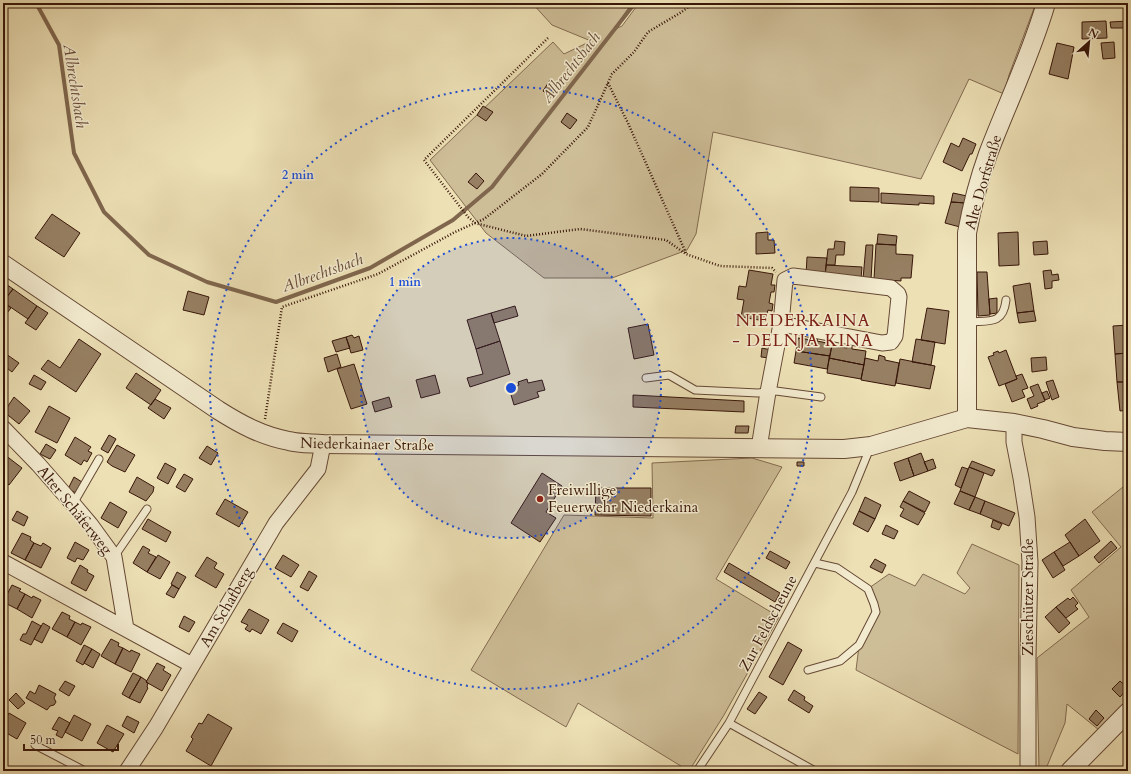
<svg xmlns="http://www.w3.org/2000/svg" width="1131" height="774" font-family="Cardo,serif">
<style>
.green{fill:#cebe98;stroke:#836a50}
.lines{fill:none;stroke-linecap:round;stroke-linejoin:round}
.stream{stroke:#7f664d;stroke-width:4}
.building{fill:#967f62;stroke:#381609}
.service-casing{stroke:#654834;stroke-width:9}
.minor-casing{stroke:#654834;stroke-width:17}
.tertiary-casing{stroke:#654834;stroke-width:20}
.path{stroke:#381609;stroke-width:2.5;stroke-dasharray:1 2;stroke-linecap:butt}
.service{stroke:#f3ebcf;stroke-width:7}
.minor{stroke:#f3ebcf;stroke-width:15}
.tertiary{stroke:#f3ebcf;stroke-width:18}
.ring{fill:none;stroke:#1d4ed8;stroke-width:2;stroke-dasharray:2 4}
.poi-dot{fill:#8f2418;stroke:#f3ebcf;stroke-width:1.5}
.labels{text-anchor:middle;stroke-width:3;stroke-linejoin:round;paint-order:stroke}
.street-label{font-size:15px;fill:#381609;stroke:#f3ebcf}
.poi-label{font-size:15px;fill:#381609;stroke:#f3ebcf;text-anchor:start}
.water-label{font-size:16px;font-style:italic;fill:#684b37;stroke:#f3ebcf}
.quarter-label{font-size:17px;letter-spacing:1px;fill:#7a1f14;stroke:#f3ebcf}
.centre{fill:#1d4ed8;stroke:#f3ebcf;stroke-width:2}
.ring-label{font-size:12px;text-anchor:middle;font-weight:bold;fill:#1d4ed8;stroke:#f3ebcf;stroke-width:3;stroke-linejoin:round;paint-order:stroke}
</style>
<rect width="100%" height="100%" fill="#ede0b5"/>
<filter id="stains"><feTurbulence type="fractalNoise" baseFrequency=".005" numOctaves="4"/><feColorMatrix values="0 0 0 0 .2 0 0 0 0 .09 0 0 0 0 .02 0 0 0 .5 -.17"/></filter>
<radialGradient id="worn" r=".72"><stop offset=".6" stop-color="#630" stop-opacity="0"/><stop offset="1" stop-color="#630" stop-opacity=".3"/></radialGradient>
<path class="green" d="M532,3h100l-19,27 9,-4 17,-23h397l-27,72 -5,19 -35,-15 -48,100 -208,-47 -17,102 -9,16 -75,28h-68l-58,-45 -56,-73 123,-118 11,12 27,-13 -39,-16z
M752,458l30,9 -66,112 63,38 -55,98 -35,56 -111,-68 -12,24 -95,-57 93,-155 89,3 -1,-55z
M1128,483v217l-29,30 -32,-26 -2,19 -20,48h-6l-2,-113 52,-41 -18,-27 50,-43 -29,-35z
M972,544l47,21 -1,189 -162,-84 3,-24 18,-35 -8,-23 20,-14 26,12 8,-12 42,20 5,-6 -13,-15z"/>
<g class="lines">
<path class="stream" d="M36,3l23,42 15,108 30,59 45,43 58,27 69,20 94,-34 83,-48 39,-33 143,-184"/>
</g>
<path class="building" d="M1106,21l1,17 -25,1v-17z
M1128,21v7h-17l-1,-6z
M1114,42l1,16 -12,1 -2,-16z
M1057,43l17,4 -6,32 -19,-5z
M550,80l8,5 -7,12 -8,-6z
M483,106l10,6 -7,9 -9,-6z
M567,113l10,7 -7,9 -9,-7z
M963,138l13,6 -4,10h-2l-8,17 -19,-9 8,-19 8,4z
M476,173l8,8 -7,8 -9,-7z
M850,187l29,1v14l-29,-1z
M881,193l53,3v8l-15,-1v2l-38,-2z
M953,193l14,3 -1,7 -15,-1z
M951,202l15,1 -6,24 -15,-4z
M52,214l28,19 -16,24 -29,-19z
M768,232v8h6l1,13 -19,1v-21z
M1018,232l1,33 -20,1 -1,-33z
M878,234l19,2 -1,9 -19,-1z
M835,241l10,1 -1,13h-8l-1,10h-9l2,-16h6z
M1047,241l1,13 -14,1 -1,-13z
M876,244l20,1v9l17,1 -2,23h-10v3l-27,-2z
M866,245h7l-2,35 -8,-1z
M807,257l20,1 -2,18 -19,-1z
M826,265l36,2 -1,12 -36,-3z
M749,270l24,4 -2,11h4l-1,7h-3l-2,11 4,1 -1,7 -4,-1 -3,11 -24,-4 3,-17 -7,-1 2,-13 7,1z
M1051,270l1,5 6,-1 1,6 -7,1v7l-7,1 -2,-18z
M977,272h10l3,43 -12,1z
M3,282l10,7 -10,13z
M1030,283l4,28 -17,2 -4,-27z
M13,289l24,17 -9,13 -25,-17z
M188,291l21,6 -5,18 -21,-5z
M997,298v15l-7,1 -1,-15z
M3,302l8,6 -4,5 -4,-2z
M37,306l11,7 -12,17 -11,-7z
M515,306l3,10 -24,7 -3,-10z
M927,308l22,3 -4,33 -24,-4z
M1034,311l2,10 -17,2 -2,-10z
M491,313l9,28 -24,8 -9,-29z
M648,324l6,31 -20,4 -6,-31z
M1128,325v28l-13,1 -2,-28z
M352,335l2,3 5,-2 4,14 -12,3 -5,-16z
M813,335l5,1 -1,5 15,3 -2,12 -34,-5 2,-13 14,2z
M346,337l4,11 -14,4 -4,-11z
M79,339l22,15 -25,38 -35,-23 7,-9 12,8z
M916,339l19,3 -4,23 -19,-3z
M500,341l10,33 -40,13 -3,-9 16,-4 -7,-25z
M847,342l5,1v6l14,2 -2,14 -35,-7 3,-12 15,2z
M762,348l9,2 -1,8 -9,-1z
M1006,350l11,29 -18,7 -11,-29 6,-2 -1,-2 5,-2 1,2z
M796,351l34,5 -3,13 -33,-6z
M1128,353v29h-11l-2,-28z
M6,354l13,9 -7,9 -9,-7v-7z
M337,354l4,13 -13,5 -4,-14z
M879,355l6,2v3l14,3 -4,23 -34,-6 4,-22 13,3z
M1046,357l1,13 -15,2 -1,-14z
M829,358l35,7 -3,14 -34,-6z
M900,359l35,7 -5,23 -34,-6z
M354,364l13,40 -16,5 -14,-40z
M136,373l25,17 -10,15 -25,-17z
M1022,374l6,14 -6,2 3,7 -13,5 -7,-18 12,-5 -1,-3z
M34,375l12,7 -5,8 -12,-6z
M435,375l5,18 -19,5 -5,-18z
M527,379l1,4 14,-3 3,10 -8,2 2,5 -25,8 -5,-17 10,-3 -1,-3z
M1053,380l6,17 -7,3 -6,-18z
M1117,382h11v28l-8,1z
M1038,384l7,17 -8,3 1,2 -7,3 -4,-10 7,-3 -4,-9z
M1047,391l3,7 -5,2 -3,-7z
M633,395l111,6v11l-111,-5z
M14,397l16,14 -11,13 -15,-12z
M389,397l3,10 -17,5 -3,-10z
M155,399l16,9 -7,11 -16,-11z
M49,406l21,12 -13,25 -22,-11z
M736,426h13l-1,7h-13z
M109,435l7,4 -8,14 -7,-4z
M75,437l16,10 -3,4 4,2 -5,9 -3,-2 -3,5 -16,-10z
M46,444l10,6 -6,9 -10,-5z
M117,445l18,10 -10,17 -13,-6 -5,-4z
M207,446l11,7 -7,12 -12,-7z
M921,453l7,18 -14,5 -6,-18z
M5,455l17,13 -13,17 -6,-5v-23z
M908,458l6,18 -14,5 -6,-18z
M933,459l3,9 -8,3 -4,-9z
M972,461l23,9 -3,6 -23,-9z
M797,462h7v4h-7z
M165,463l11,6 -8,15 -11,-6z
M962,467l6,2 -7,19 -6,-3z
M969,467l15,6 -9,24 -15,-6z
M542,473l20,13 -16,26 10,6 -16,24 -29,-19z
M184,474l9,5 -8,13 -9,-5z
M74,477l8,5 -6,11 -8,-4z
M137,477l17,10 -1,5 -7,9 -17,-9z
M596,488h55v28l-56,-1z
M909,491l21,11 -5,10 -22,-11z
M960,491l15,6 -6,13 -15,-6z
M865,497l16,8 -6,14 -16,-8z
M975,497l10,4 -5,13 -11,-4z
M225,499l23,13 -9,15 -23,-13z
M903,501l22,12 -7,12 -18,-9 4,-7 -4,-2z
M985,501l30,12 -6,13 -29,-12z
M110,502l17,10 -9,16 -17,-10z
M17,511l11,6 -4,9 -12,-6z
M859,511l16,8 -7,13 -15,-8z
M148,519l23,13 -5,10 -24,-13z
M1085,519l15,22 -21,15 -14,-21z
M993,520l9,4 -3,6 -8,-3z
M886,525l12,6 -4,8 -12,-5z
M22,533l9,4 -1,3 4,3 -9,17 -14,-7z
M1111,541l6,7 -18,15 -5,-6z
M75,542l14,8 -6,10 -6,-2 -2,4 -8,-4z
M1070,542l9,14 -16,10 -9,-14z
M34,543l7,3 2,-3 8,5 -10,20 -16,-8z
M143,546l7,4 -2,3 8,4 -9,15 -14,-9z
M770,551l20,11 -4,7 -20,-11z
M1054,552l11,18 -12,8 -11,-18z
M158,555l12,7 -10,17 -13,-7z
M283,555l16,10 -8,12 -16,-9z
M207,557l10,6 -3,5 10,6 -8,14 -21,-12z
M875,559l11,6 -4,8 -12,-6z
M729,563l51,30 -5,9 -51,-30z
M80,565l8,5 -1,2 7,4 -8,15 -15,-8z
M309,571l8,5 -9,15 -8,-4z
M177,572l9,5 -7,12 -8,-5z
M12,585l9,4 -2,2 6,3 -8,15 -14,-7z
M172,585l7,4 -5,9 -8,-4z
M25,594l7,4 1,-2 8,4 -9,18 -15,-9z
M1073,597l5,6 -3,3 3,3 -12,9 -10,-11 12,-9 2,2z
M1056,607l14,16 -11,10 -14,-16z
M249,609l20,11 -8,14 -9,-5 -2,3 -5,-3 3,-4 -7,-3z
M62,612l8,4 -1,3 6,3 -8,15 -15,-8z
M184,616l11,6 -6,10 -10,-5z
M32,621l9,5 -10,19 -11,-5 3,-6h3z
M75,622l6,3 1,-2 9,4 -10,18 -14,-8z
M43,623l7,4 -8,16 -8,-4z
M283,623l15,8 -6,11 -15,-9z
M111,639l8,4 -1,3 5,2 -8,16 -14,-8z
M788,642l14,8 -19,35 -14,-8z
M84,645l8,4 -9,16 -7,-4z
M123,648l7,4 1,-2 9,4 -9,18 -16,-8z
M92,649l8,5 -7,14 -9,-5z
M157,663l8,4 -2,3 8,5 -9,16 -16,-9z
M133,673l8,4 -12,21 -7,-4z
M141,677l6,4 -1,1 2,1 -1,4 1,1 -8,15 -11,-5z
M65,681l10,5 -6,10 -10,-6z
M1120,681l8,7 -8,9 -8,-8z
M39,685l17,9 -2,4 2,4 -2,3 -4,1 -3,4 -21,-12 4,-7 5,3z
M794,690l11,7 -1,3 9,6 -4,7 -21,-13z
M759,692l8,5 -12,17 -8,-5z
M16,693l9,10 -7,6 -9,-9z
M1096,710l8,8 -7,8 -8,-7z
M9,713l17,10 -9,16 -14,-8v-7z
M208,714l24,14 -21,38 -25,-15 7,-12 -2,-2 8,-14 3,1z
M74,715l17,9 -9,17 -17,-9z
M127,716l12,6 -5,11 -12,-7z
M59,717l11,6 -8,15 -6,-3 2,-4 -6,-2z
M107,725l17,9 -11,18 -16,-9z"/>
<g class="lines">
<defs>
<path id="service" d="M967,322c21,-2 36,4 39,-22
M646,378l23,-3 26,15 63,3 18,-2 45,6
M73,504l26,-45
M114,557l33,-48
M808,670l32,-9 19,-16 17,-33 -2,-8 -6,-15 -31,-21 -22,-5
M35,745l50,26
M697,771l32,-48
M815,771l-86,-48 123,-231 18,-44"/>
<path id="minor" d="M1014,423v19l7,36 6,39 3,45 -2,95v114
M3,428l35,36 35,40 17,20 24,33 12,72
M759,448l9,-56 13,-68 4,-44 8,-4 98,12 7,6 1,3 -4,39 -4,6 -9,1 -101,-19
M3,562l189,103
M127,771l29,-44 120,-204 42,-54 5,-25"/>
<path id="tertiary" d="M3,264l215,146c22,14 44,26 71,31 11,3 23,2 34,3l521,5 27,-3 96,-28 47,5 29,6 30,8 32,4 23,1
M967,418v-185c5,-27 12,-54 21,-79 19,-50 43,-99 58,-151
M1070,771l58,-59"/>
</defs>
<use href="#service" class="service-casing"/>
<use href="#minor" class="minor-casing"/>
<use href="#tertiary" class="tertiary-casing"/>
<path class="path" d="M548,38l-124,122 44,57 7,6 51,13 54,-7 86,11 20,14 34,12 52,2 4,4
M608,83l20,40 58,130
M265,419l17,-112 96,-33 77,-42 29,-13 58,-45 46,-47 24,-53 22,-22 14,-20 32,-19 14,-10"/>
<use href="#service" class="service"/>
<use href="#minor" class="minor"/>
<use href="#tertiary" class="tertiary"/>
</g>
<circle cx="511" cy="388" r="150" fill="#1d4ed8" fill-opacity=".12"/>
<g class="ring">
<circle cx="511" cy="388" r="150"/>
<circle cx="511" cy="388" r="301"/>
</g>
<circle class="poi-dot" cx="540" cy="499" r="4"/>
<g class="labels">
<g class="street-label">
<text transform="translate(983 182) rotate(-74)" y="5">Alte Dorfstraße</text>
<text transform="translate(367 444) rotate(1)" y="5">Niederkainaer Straße</text>
<text transform="translate(75 510) rotate(51)" y="5">Alter Schäferweg</text>
<text transform="translate(1028 597) rotate(-90)" y="5">Zieschützer Straße</text>
<text transform="translate(226 607) rotate(-60)" y="5">Am Schafberg</text>
<text transform="translate(768 623) rotate(-62)" y="5">Zur Feldscheune</text>
</g>
<g class="poi-label">
<text x="548" y="495">Freiwillige<tspan x="548" dy="17">Feuerwehr Niederkaina</tspan></text>
</g>
<g class="water-label">
<text transform="translate(570 67) rotate(-52)" y="6">Albrechtsbach</text>
<text transform="translate(76 86) rotate(81)" y="6">Albrechtsbach</text>
<text transform="translate(322 272) rotate(-20)" y="6">Albrechtsbach</text>
</g>
<g class="quarter-label">
<text x="803" y="326">NIEDERKAINA<tspan x="803" dy="20">- DELNJA KINA</tspan></text>
</g>
</g>
<circle cx="511" cy="388" r="6" class="centre"/>
<g class="ring-label">
<text x="298" y="179">2 min</text>
<text x="405" y="286">1 min</text>
</g>
<rect width="1131" height="774" fill="none" stroke="#ede0b5" stroke-width="16"/>
<rect x="4" y="4" width="1123" height="766" fill="none" stroke="#381609" stroke-width="2"/>
<rect x="8" y="8" width="1115" height="758" fill="none" stroke="#381609"/>
<g transform="translate(1089 42) rotate(27)" stroke="#f3ebcf" stroke-width="3" paint-order="stroke">
<path d="M0-3L7 15L0 10L-7 15Z" fill="#381609"/>
<text y="-6" font-size="11" font-weight="bold" text-anchor="middle" fill="#381609">N</text>
</g>
<path d="M24 744v6h94v-6" fill="none" stroke="#381609" stroke-width="2"/>
<text x="30" y="744" font-size="12" fill="#381609" stroke="#f3ebcf" stroke-width="3" paint-order="stroke">50 m</text>
<rect width="100%" height="100%" filter="url(#stains)"/>
<rect width="100%" height="100%" fill="url(#worn)"/>
</svg>
